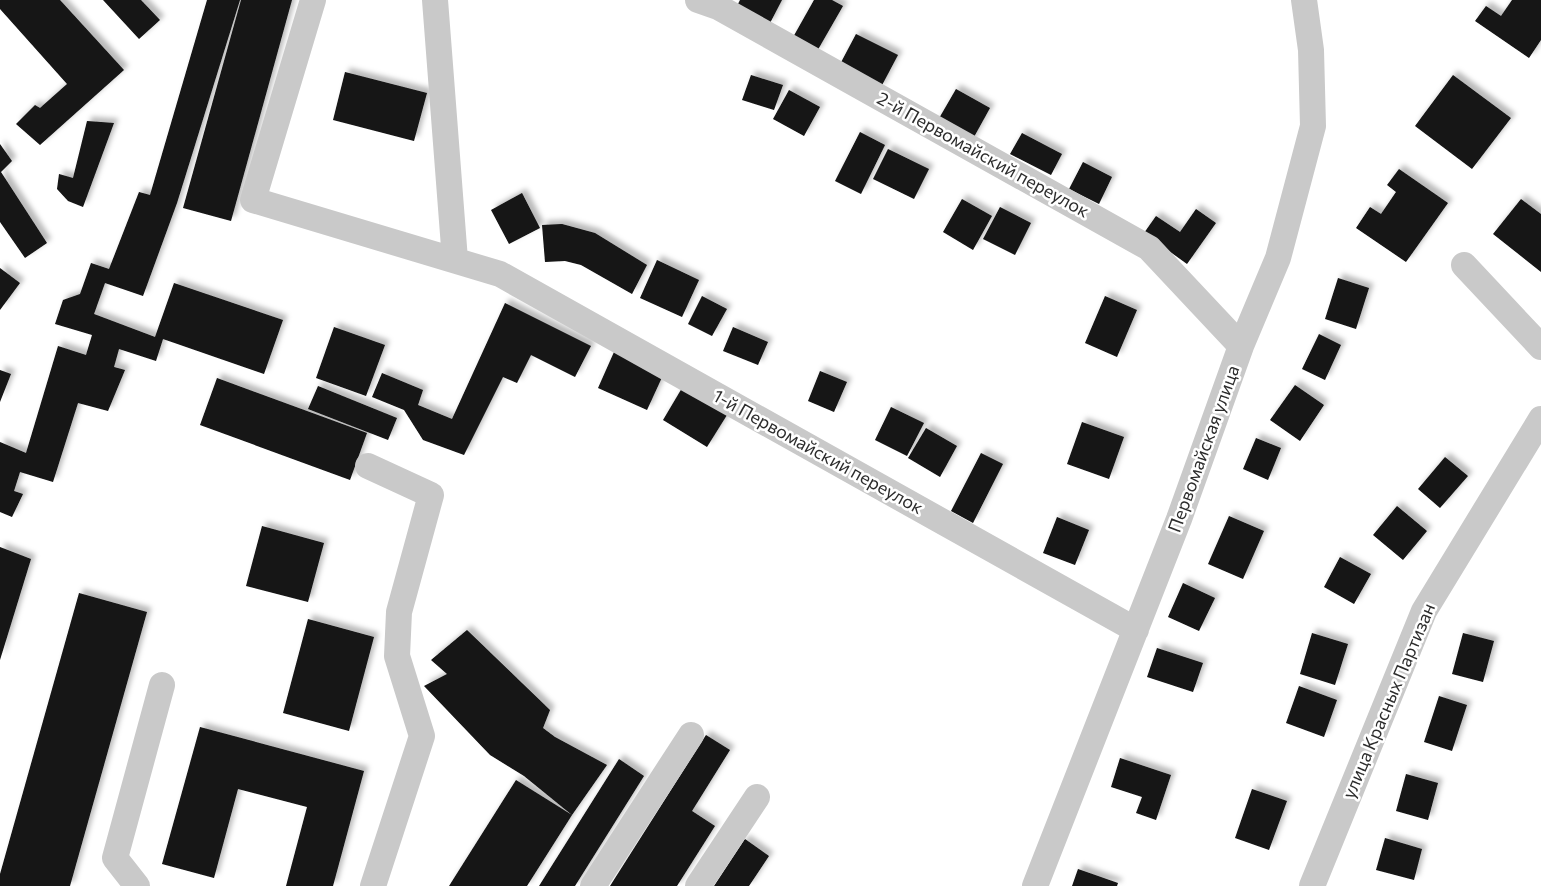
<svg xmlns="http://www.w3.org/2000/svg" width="1541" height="886" font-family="Commissioner,sans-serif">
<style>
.building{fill:#131313;filter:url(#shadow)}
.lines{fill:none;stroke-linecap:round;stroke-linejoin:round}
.minor{stroke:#c9c9c9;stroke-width:26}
.labels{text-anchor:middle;stroke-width:5;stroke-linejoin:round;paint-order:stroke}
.street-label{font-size:18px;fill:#2c2c2c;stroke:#fff}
</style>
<defs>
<filter id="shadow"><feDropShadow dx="4.5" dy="-4.5" stdDeviation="2.5" flood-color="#0004"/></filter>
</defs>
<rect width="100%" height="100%" fill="#fff"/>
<path class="building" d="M0,0h60l64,70 -84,75 -24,-21 19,-19 5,3 27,-24 -67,-75z
M103,0h38l19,20 -21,19z
M207,0h33l-63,203 -34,93 -38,-13 -11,31 61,23 19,-54 109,37 -19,54 -101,-35 -7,22 -37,-12 -5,18 11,3 -17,41 -30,-8 -25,79 -33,-10 -6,19 9,3 -11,23 -12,-5v-70l26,11 32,-107 28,9 6,-20 -37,-11 8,-24 17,-6 11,-31 18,6 30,-77 11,3z
M241,0h51l-61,221 -48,-13z
M740,0h42l-13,25 -33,-17z
M814,0h18l11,6 -27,47 -24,-14z
M1512,0h29v40l-12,18 -54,-37 11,-15 15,10z
M856,34l42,21 -18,34 -42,-21z
M345,72l82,21 -13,48 -81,-21z
M751,75l32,10 -9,25 -32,-10z
M1453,75l58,43 -39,51 -57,-43z
M956,89l34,19 -21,38 -35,-19z
M789,90l31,17 -16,29 -31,-17z
M87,121l27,2 -31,84 -15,-6 -11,-12 2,-15 14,4z
M860,132l25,13 -24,49 -26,-13z
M1022,133l40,21 -11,21 -41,-21z
M0,144l12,17 -11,11 46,71 -22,15 -25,-36z
M888,149l41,20 -15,30 -41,-20z
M1083,162l29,15 -13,27 -30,-15z
M1399,169l49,34 -42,59 -50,-34 14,-21 11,7 15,-22 -9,-7z
M522,193l18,35 -31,16 -18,-34z
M962,199l30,17 -19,34 -30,-18z
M1521,199l20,15v58l-48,-38z
M1000,207l31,16 -16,32 -32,-16z
M1196,209l20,14 -29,41 -43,-31 12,-17 24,16z
M562,224l33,9 52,32 -15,29 -51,-29 -16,-4 -20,1 -3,-37z
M657,260l42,20 -17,37 -42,-19z
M0,268l20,15 -20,27z
M1338,278l31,10 -13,41 -31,-10z
M702,296l25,13 -15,27 -24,-12z
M1105,296l32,14 -20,47 -32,-14z
M505,303l86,43 -16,31 -44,-22 -14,28 -14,-6 -39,78 -41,-15 -19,-30 -32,-13 10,-24 41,17 -5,15 34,14z
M334,327l51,18 -19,51 -50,-18z
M733,327l35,15 -10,23 -35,-14z
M1319,334l22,11 -16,35 -23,-11z
M614,352l50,21 -17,37 -49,-22z
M0,370l11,4 -11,28z
M820,371l27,11 -13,30 -26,-11z
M217,378l150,55 -17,47 -150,-55z
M1295,385l29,20 -24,36 -30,-21z
M318,386l79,32 -9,22 -80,-31z
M682,388l45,27 -20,32 -44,-27z
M891,407l33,16 -17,33 -32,-16z
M1082,422l42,15 -15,42 -42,-15z
M926,428l31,18 -17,31 -32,-19z
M1256,438l25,10 -13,32 -25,-11z
M981,453l22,11 -30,59 -22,-12z
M1445,457l23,19 -28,32 -22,-19z
M1397,506l30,25 -24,29 -30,-25z
M1229,516l35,15 -21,48 -35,-15z
M1057,517l32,13 -14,35 -32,-12z
M262,526l62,17 -16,59 -62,-16z
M0,547l31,12 -31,101z
M1340,557l31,17 -17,30 -30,-17z
M1183,583l32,15 -16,33 -31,-14z
M79,593l68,19 -77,274h-70v-12z
M308,619l66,18 -25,94 -66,-18z
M467,630l83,80 -7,18 12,9 52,28 -35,50 -45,71h-78l67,-106 56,35 -48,-39 -34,-21 -66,-69 23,-12 -16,-14z
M1312,633l36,11 -13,41 -35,-11z
M1463,633l31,8 -11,41 -31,-8z
M1157,648l46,15 -10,29 -46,-15z
M1299,686l38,14 -13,37 -38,-14z
M1439,696l28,9 -15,46 -28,-9z
M200,727l164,44 -31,115h-47l21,-79 -69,-18 -24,89 -52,-14z
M706,735l24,15 -38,61 23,15 -38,60h-67z
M1120,758l51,17 -15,45 -20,-7 6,-16 -31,-10z
M619,759l25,17 -69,110h-36z
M1406,774l32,9 -10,37 -32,-9z
M1252,789l35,12 -18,49 -34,-12z
M1385,838l37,11 -8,31 -38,-10z
M745,839l24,17 -20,30h-35z
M1078,869l40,14 -1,3h-45z"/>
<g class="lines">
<path class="minor" d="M313,0l-60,200 247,74 636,356
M435,0l20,260
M698,0l20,7 431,241 92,98
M1464,265l77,82
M368,466l63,29 -32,117 -2,44 25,80 -49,150
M137,886l-22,-28 47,-173
M593,886l98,-151
M698,886l59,-89
M1035,886l144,-367 62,-173 37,-88 35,-132 -2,-76 -7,-50
M1312,886l112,-275 117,-192"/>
</g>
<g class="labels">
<g class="street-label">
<text transform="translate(983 155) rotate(29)" y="6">2-й Первомайский переулок</text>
<text transform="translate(1204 449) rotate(-70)" y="6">Первомайская улица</text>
<text transform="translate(818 452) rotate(29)" y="6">1-й Первомайский переулок</text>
<text transform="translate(1389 701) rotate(-67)" y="6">улица Красных Партизан</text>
</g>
</g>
</svg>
